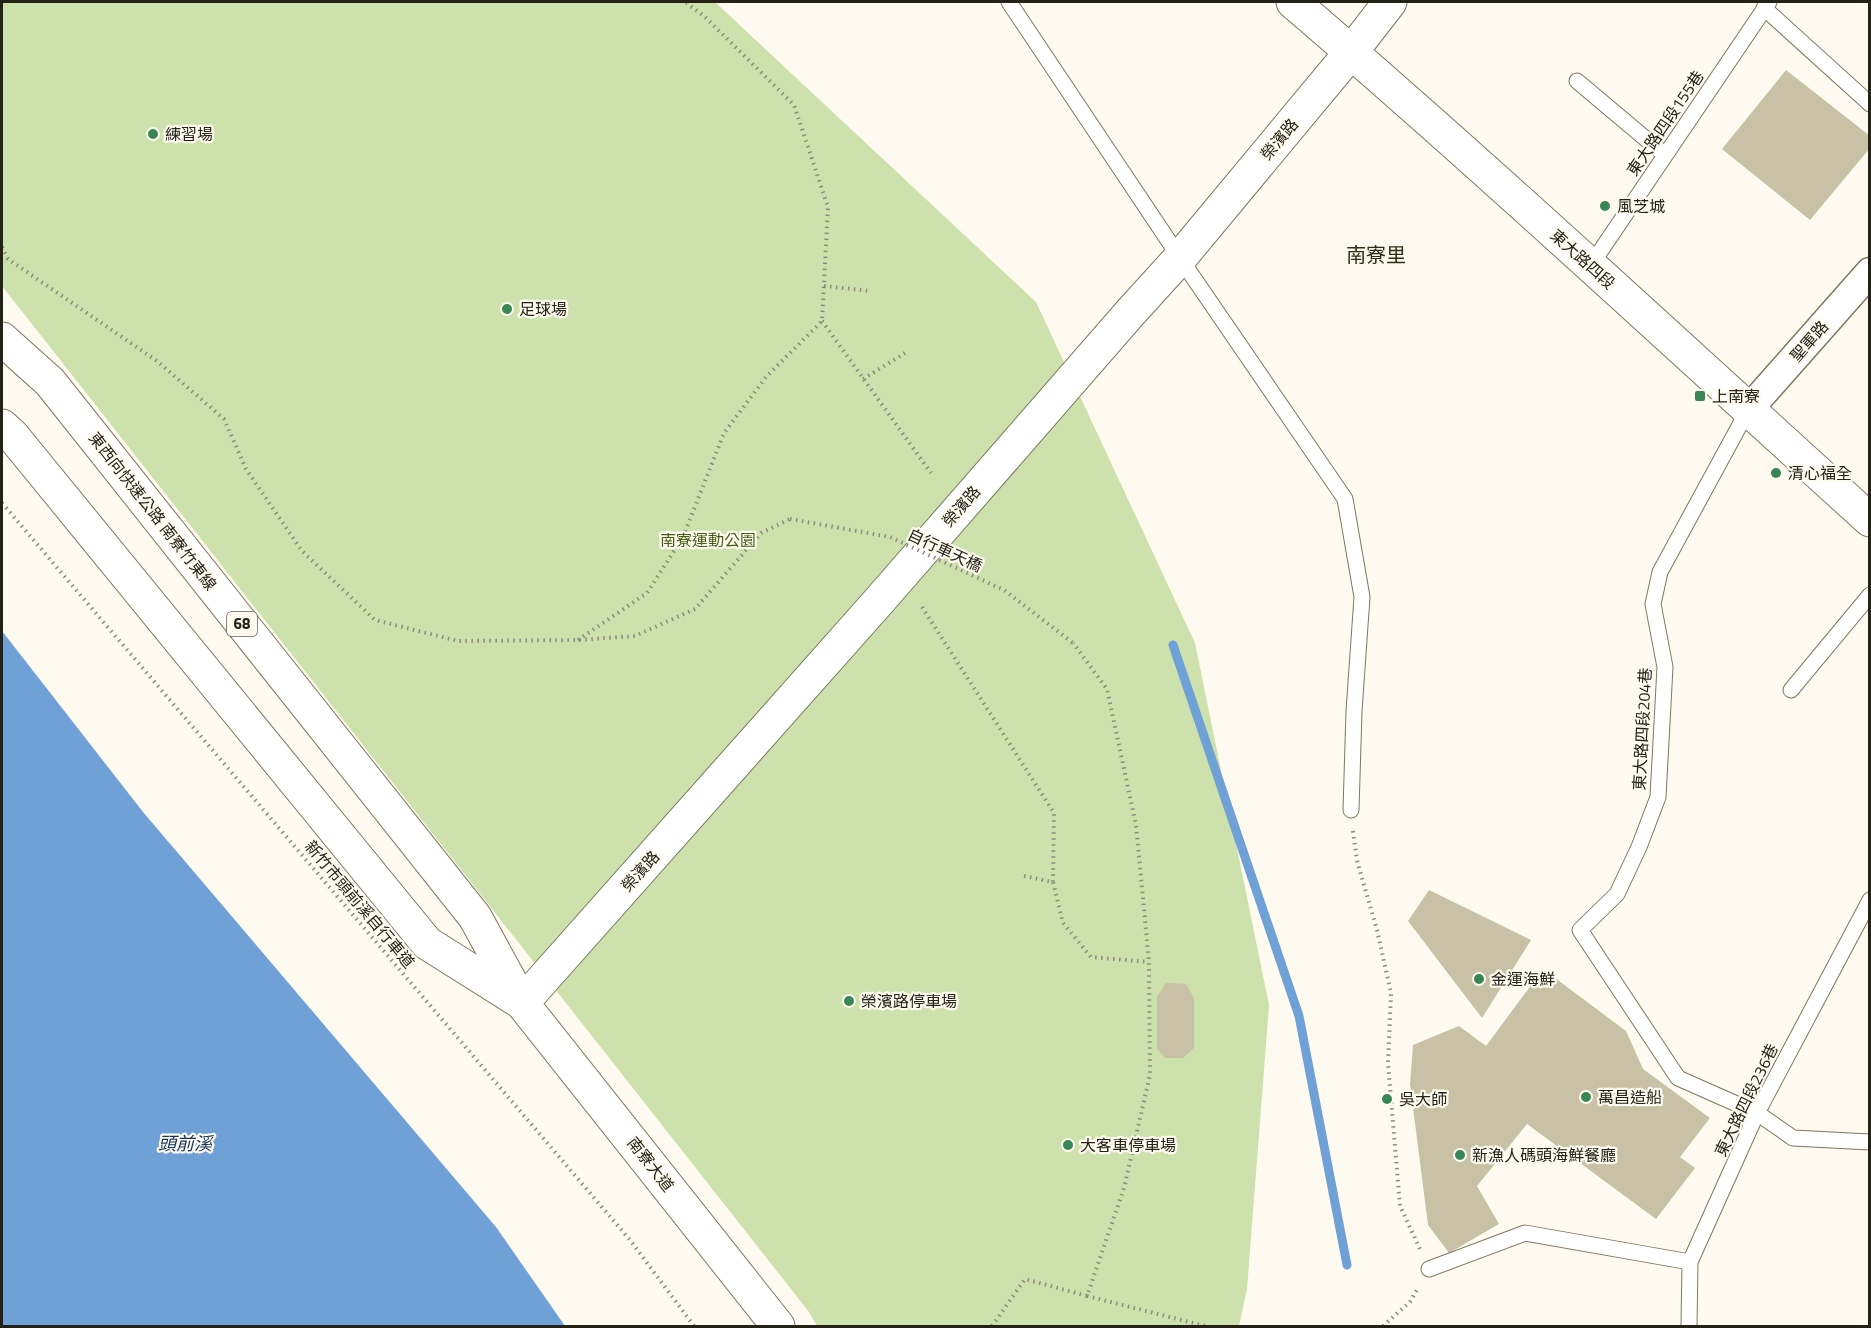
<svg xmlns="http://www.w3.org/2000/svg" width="1871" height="1328" font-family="'Titillium Web','Noto Sans TC',sans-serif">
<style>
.green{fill:#cde1ac}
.water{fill:#6fa0d6}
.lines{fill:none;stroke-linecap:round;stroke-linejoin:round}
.stream{stroke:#6fa0d6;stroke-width:9}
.building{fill:#c9c1a6}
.lane-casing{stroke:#7e775e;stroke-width:17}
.street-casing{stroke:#7e775e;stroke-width:31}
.secondary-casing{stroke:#7e775e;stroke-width:35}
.highway-casing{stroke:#7e775e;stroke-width:35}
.path{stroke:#8d8a7f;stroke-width:4;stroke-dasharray:1.5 4.5;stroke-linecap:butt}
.lane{stroke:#fff;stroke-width:15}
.street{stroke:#fff;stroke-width:28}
.secondary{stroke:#fff;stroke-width:33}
.highway{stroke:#fff;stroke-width:33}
.path-bridge{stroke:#8d8a7f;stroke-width:4;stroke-dasharray:1.5 4.5;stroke-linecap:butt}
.poi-dot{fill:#388655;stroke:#fefaef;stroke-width:2}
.labels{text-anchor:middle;stroke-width:4.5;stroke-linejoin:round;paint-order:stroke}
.shield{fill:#fefaef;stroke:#656258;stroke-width:1.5}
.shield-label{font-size:15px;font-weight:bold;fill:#242117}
.street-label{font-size:16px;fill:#242117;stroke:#fefaef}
.poi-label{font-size:16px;fill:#242117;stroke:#fefaef;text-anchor:start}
.park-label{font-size:16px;fill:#485d15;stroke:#fefaef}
.water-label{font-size:18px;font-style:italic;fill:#113558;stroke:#fefaef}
.quarter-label{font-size:20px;fill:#322b15;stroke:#fefaef}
</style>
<rect width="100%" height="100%" fill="#fefaef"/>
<path class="green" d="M2,2h713l321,300 159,341 74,362 -22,284 -8,37h-422l-8,-14 -807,-1026z"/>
<path class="water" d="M2,631l141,181 353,415 69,99h-563z"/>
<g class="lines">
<path class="stream" d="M1173,645l126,371 48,249"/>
</g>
<path class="building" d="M1786,70l84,66v12l-60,72 -88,-71z
M1429,890l102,50 -49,78 -74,-97z
M1543,969l83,62 17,38 67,49 -30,39 15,11 -39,51 -129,-95 -50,62 22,38 -50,29 -21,-28 -18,-141 3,-39 46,-19 27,20z
M1166,983l20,1 8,14v50l-11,10h-18l-8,-9v-52z"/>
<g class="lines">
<defs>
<path id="lane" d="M1009,2l171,256 165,241 17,98 -8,114 -3,99
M1764,8l106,96
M1577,81l88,74
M1591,265l178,-263
M1748,410l-88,162 -7,32 12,63 -7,130 -19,50 -22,47 -37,36 98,148 79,35 36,25 77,4
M1791,690l79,-95
M1429,1269l96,-36 165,29
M1689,1326l1,-64 67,-149 113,-213"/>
<path id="street" d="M1748,410l122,-138"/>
<path id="secondary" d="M1293,2c196,168 385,344 577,518
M778,1326l-256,-323 357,-402 251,-288 50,-55 172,-207 38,-49"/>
<path id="highway" d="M2,339l48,43 425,535 47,86
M2,426l10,9 415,508 92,58"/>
</defs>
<use href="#lane" class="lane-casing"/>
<use href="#street" class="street-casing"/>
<use href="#secondary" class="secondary-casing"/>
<use href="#highway" class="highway-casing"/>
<path class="path" d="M2,247l6,12 149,102 67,58 22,50 56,82 73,69 83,21 120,-1 57,-4 60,-27 66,-76 29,-14
M824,286l47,5
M822,321l109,152
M863,379l42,-26
M2,503l628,737 64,86
M922,607l132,206 -1,69
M578,640l69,-47 36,-56 41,-104 42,-56 56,-56 6,-114 -34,-102 -90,-89 -19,-14
M1353,831l4,30 20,69 14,63 -3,70 12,143 20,43
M1024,876l29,6 10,41 28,34 58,5
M1087,1296l118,30
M992,1326l33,-47 62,17 37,-108 26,-113 -1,-113 -13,-137 -29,-136 -34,-46
M1383,1326l27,-24 8,-14"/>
<use href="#lane" class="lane"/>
<use href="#street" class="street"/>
<use href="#secondary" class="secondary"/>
<use href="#highway" class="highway"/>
<path class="path-bridge" d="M790,519l100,18 114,53 69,53"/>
</g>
<g class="poi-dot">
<circle cx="153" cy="134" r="6"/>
<circle cx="1605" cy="206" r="6"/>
<circle cx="507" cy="309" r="6"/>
<rect x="1694" y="390" width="12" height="12" rx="3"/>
<circle cx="1776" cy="473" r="6"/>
<circle cx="1479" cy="979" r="6"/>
<circle cx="849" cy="1001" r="6"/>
<circle cx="1586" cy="1097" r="6"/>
<circle cx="1387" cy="1099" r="6"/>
<circle cx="1068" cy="1145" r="6"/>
<circle cx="1460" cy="1155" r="6"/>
</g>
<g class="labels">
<rect class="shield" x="227" y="612" width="30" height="24" rx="4.5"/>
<g class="shield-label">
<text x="242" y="629">68</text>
</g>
<g class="street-label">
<text transform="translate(1665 123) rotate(-56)" y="6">東大路四段155巷</text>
<text transform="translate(1279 139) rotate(-50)" y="6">榮濱路</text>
<text transform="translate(1583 259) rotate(42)" y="6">東大路四段</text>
<text transform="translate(1809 341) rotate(-49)" y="6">聖軍路</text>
<text transform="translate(961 506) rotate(-49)" y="6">榮濱路</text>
<text transform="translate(153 511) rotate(52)" y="6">東西向快速公路 南寮竹東線</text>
<text transform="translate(945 550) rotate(25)" y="6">自行車天橋</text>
<text transform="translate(1642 729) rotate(-87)" y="6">東大路四段204巷</text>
<text transform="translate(640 871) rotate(-48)" y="6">榮濱路</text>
<text transform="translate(360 904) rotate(50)" y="6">新竹市頭前溪自行車道</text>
<text transform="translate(1746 1100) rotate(-64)" y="6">東大路四段236巷</text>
<text transform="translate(651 1164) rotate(52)" y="6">南寮大道</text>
</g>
<g class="poi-label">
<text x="165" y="140">練習場</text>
<text x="1617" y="212">風芝城</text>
<text x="519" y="315">足球場</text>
<text x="1712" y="402">上南寮</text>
<text x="1788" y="479">清心福全</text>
<text x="1491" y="985">金運海鮮</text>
<text x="861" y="1007">榮濱路停車場</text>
<text x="1598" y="1103">萬昌造船</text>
<text x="1399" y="1105">吳大師</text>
<text x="1080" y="1151">大客車停車場</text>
<text x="1472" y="1161">新漁人碼頭海鮮餐廳</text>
</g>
<g class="park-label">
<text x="708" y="546">南寮運動公園</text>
</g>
<g class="water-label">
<text x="185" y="1150">頭前溪</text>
</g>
<g class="quarter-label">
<text x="1376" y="262">南寮里</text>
</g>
</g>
<rect width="1871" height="1328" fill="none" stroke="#242117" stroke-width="6"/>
</svg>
